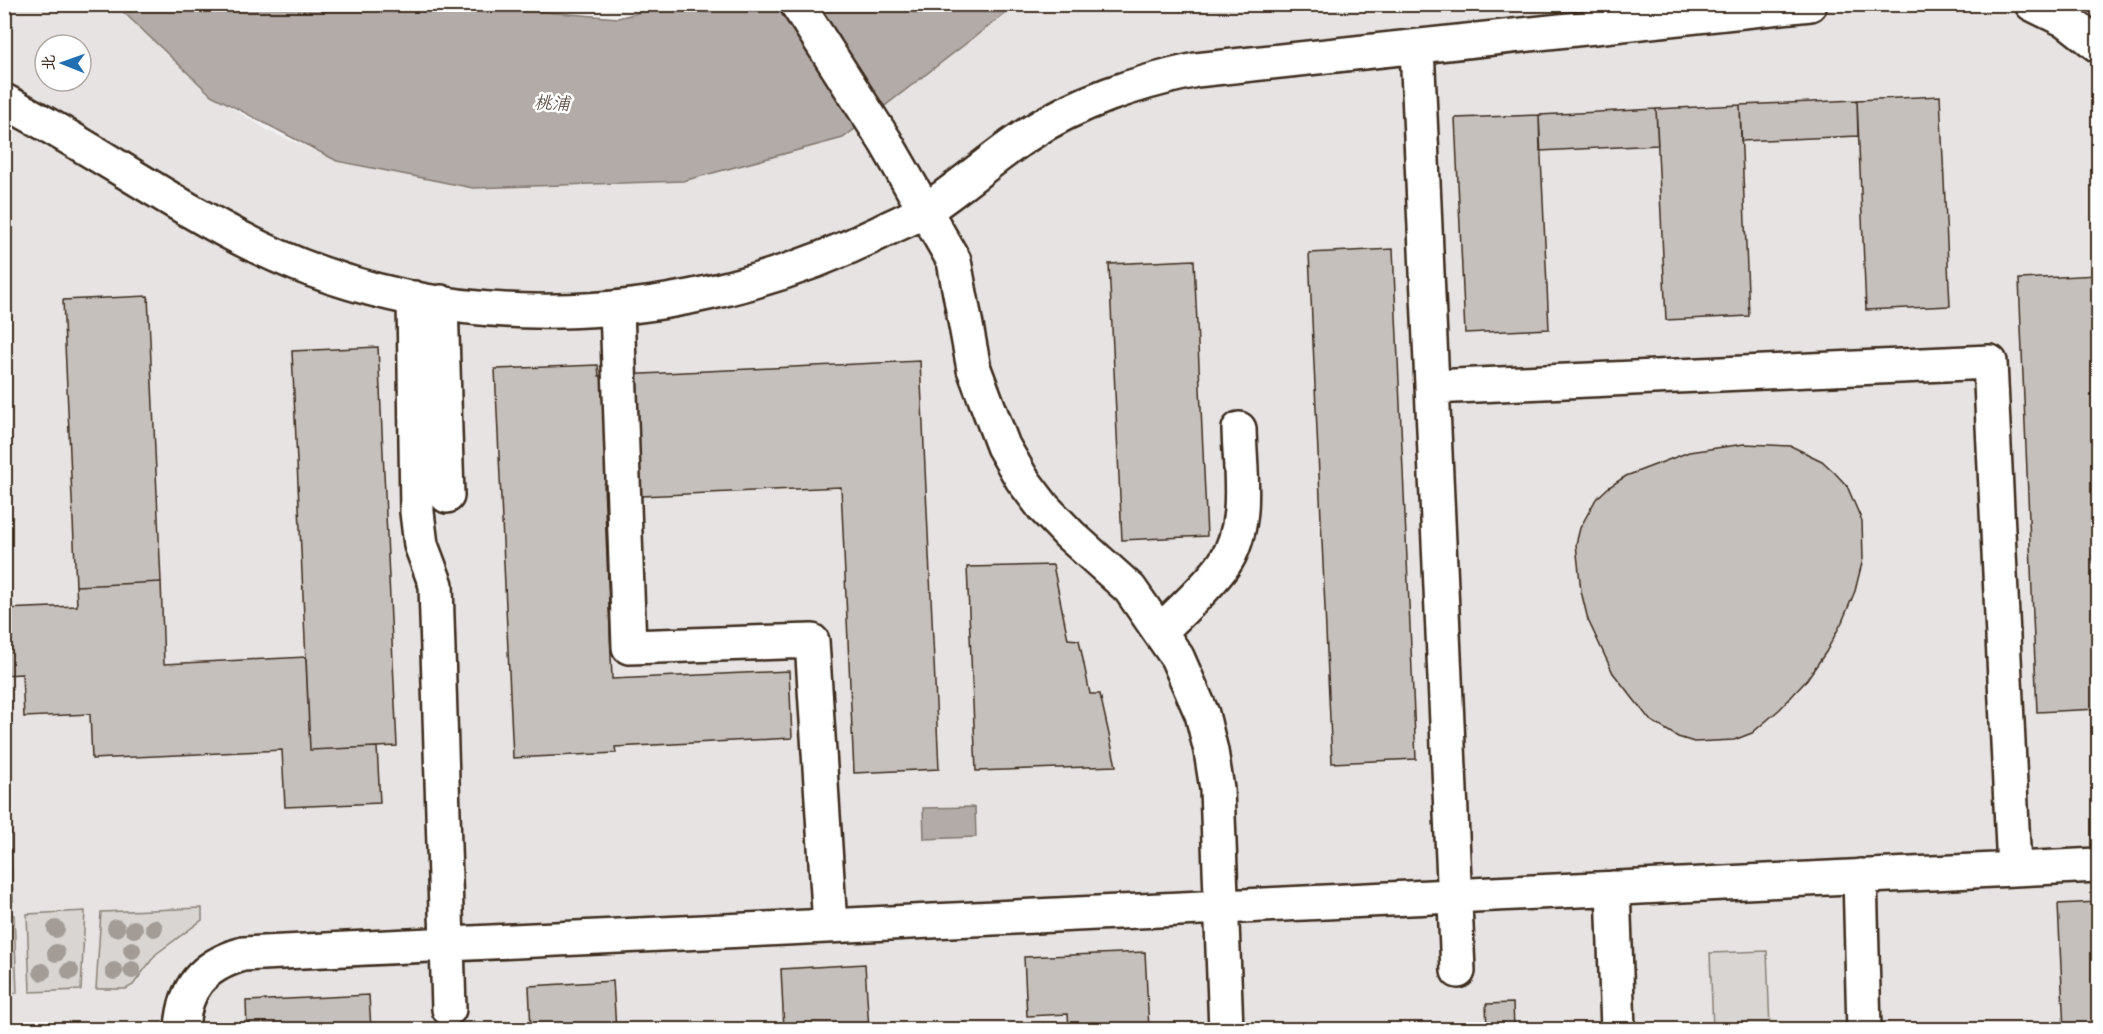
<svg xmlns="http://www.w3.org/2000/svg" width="2103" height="1034" font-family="Mali,'LXGW WenKai TC',sans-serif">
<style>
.built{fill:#e6e3e2;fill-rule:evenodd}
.green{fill:#d8d5d2;stroke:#8a8078;stroke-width:1.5}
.water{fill:#b2aba7;stroke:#827770;stroke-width:1.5}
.building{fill:#c6c0bd;stroke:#3b2a1e;stroke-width:1.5}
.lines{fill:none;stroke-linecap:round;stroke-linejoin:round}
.minor-casing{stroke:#3b2a1e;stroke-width:38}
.minor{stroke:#fff;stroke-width:33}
.tree{fill:#a39c96}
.labels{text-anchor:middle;stroke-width:5;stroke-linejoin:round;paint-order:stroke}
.water-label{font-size:18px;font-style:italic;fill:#65574e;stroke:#fff}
</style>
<rect width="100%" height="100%" fill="#f3f2f2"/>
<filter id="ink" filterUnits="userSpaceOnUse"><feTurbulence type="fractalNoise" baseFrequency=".0167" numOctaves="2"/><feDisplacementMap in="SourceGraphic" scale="12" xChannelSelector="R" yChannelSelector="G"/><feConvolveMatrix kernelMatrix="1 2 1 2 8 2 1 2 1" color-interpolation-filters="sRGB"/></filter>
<g filter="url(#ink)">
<path class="built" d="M5,5h111l95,90 58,36 68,30 136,27 210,-7 160,-43 173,-133h1082v1024l-2093,1zM45,45h36v36h-36z"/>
<path class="green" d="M4,818l6,1 3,82 -8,1z
M202,908v12l-46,34 -23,31 -7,4h-30l5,-77z
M85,911l-4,79 -51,2 -3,-78z
M5,915h9l3,78 -12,1z
M1767,951l3,78h-57l-3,-76z"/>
<path class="water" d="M451,4l167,14 54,-14 344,1 -173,133 -160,43 -210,7 -136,-27 -126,-66 -95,-90z
M975,807l1,30 -52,2 -1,-31z"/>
<path class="building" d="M1940,96l10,210 -84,4 -9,-210z
M1857,100l1,36 -117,5 -1,-36z
M1740,105l9,211 -83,4 -10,-211z
M1656,109l2,36 -118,6 -1,-36z
M1539,115l10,214 -84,4 -10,-215z
M1393,249l23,510 -84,4 -23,-510z
M1194,260l13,276 -85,4 -13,-276z
M2098,275v434l-61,3 -18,-433z
M148,296l13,286 -85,4 -13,-286z
M378,347l19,399 -87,4 -18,-399z
M920,361l19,408 -85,4 -13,-286 -200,9 -1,-13 -36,1 8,195 177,-8 3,67 -177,9 1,6 -103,5 -18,-389 103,-4 1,11z
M1744,444l47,2 31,15 13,12 12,13 15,35 1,38 -8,32 -13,31 -16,30 -21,30 -25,27 -28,24 -18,7 -40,2 -16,-5 -28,-17 -37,-47 -25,-53 -7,-29 -5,-47 4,-16 16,-29 13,-12 17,-11 63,-24z
M1053,565l15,74 11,1 11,54h10l16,72 -140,5 -9,-204z
M161,582l3,82 142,-7 4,93 67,-3 3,56 -95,4 -3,-57 -190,9 -2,-45 -66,3 -2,-43 -18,1v-66l73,-3 -1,-20z
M2098,902v128h-34l-6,-126z
M1145,952l4,78h-80l-1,-16 -41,2 -3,-59z
M865,964l4,66h-85l-3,-61z
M613,981l3,49h-85l-2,-44z
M369,995l2,35h-124l-1,-29z
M1513,1003l1,25 15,2h-77l35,-1 -1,-25z"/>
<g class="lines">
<defs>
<path id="minor" d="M797,4l88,137 69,120 20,108 29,77 19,33 22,29 26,27 60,54 47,68 25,57 9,37 6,38 9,241
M2032,4l37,18 29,23
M1417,47l41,924
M4,101c87,45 167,104 254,146 197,95 430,80 623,-15 15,-8 32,-14 46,-23 35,-23 65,-51 100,-74 52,-34 109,-52 169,-65l614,-66
M414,298l3,214 4,33 15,40 13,424
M441,302l6,194
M617,309l12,338 183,-6 18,285
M1432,387l558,-25 24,507
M1161,631c20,-21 46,-43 63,-67 26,-38 16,-92 15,-135
M1860,876l4,154
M1613,888l5,142
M182,1030c2,-42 20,-64 61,-76l1855,-89"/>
</defs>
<use href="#minor" class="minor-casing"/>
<use href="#minor" class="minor"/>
</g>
<g class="tree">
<circle cx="116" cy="928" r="9"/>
<circle cx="154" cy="928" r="9"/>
<circle cx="56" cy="929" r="9"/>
<circle cx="134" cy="929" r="9"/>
<circle cx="132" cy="950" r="9"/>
<circle cx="56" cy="953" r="9"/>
<circle cx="132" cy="970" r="9"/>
<circle cx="70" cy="971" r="9"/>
<circle cx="114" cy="971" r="9"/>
<circle cx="42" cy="972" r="9"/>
</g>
</g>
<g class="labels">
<g class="water-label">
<text transform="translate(552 103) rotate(2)" y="6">桃浦</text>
</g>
</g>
<rect width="2103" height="1034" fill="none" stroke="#fff" stroke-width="24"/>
<rect x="12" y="12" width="2079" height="1010" fill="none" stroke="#3b2a1e" stroke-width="2" filter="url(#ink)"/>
<g transform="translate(63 63) rotate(271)"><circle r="28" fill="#ffffff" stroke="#b1aaa5" stroke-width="1.5"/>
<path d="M0-4.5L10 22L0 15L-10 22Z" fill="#1f6fb2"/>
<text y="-9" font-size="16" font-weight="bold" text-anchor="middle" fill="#3b2a1e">北</text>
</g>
</svg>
